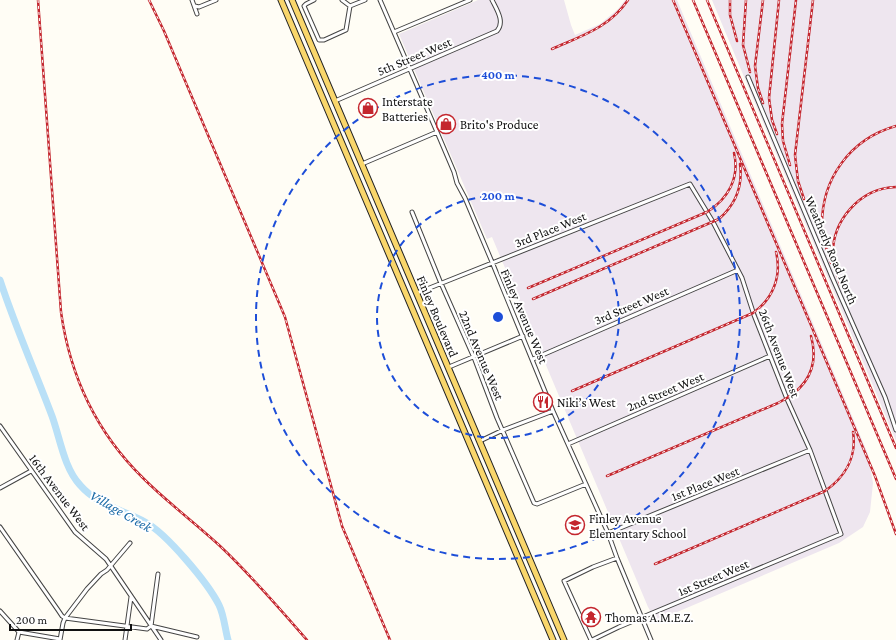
<svg xmlns="http://www.w3.org/2000/svg" width="896" height="640" font-family="'Crimson Pro',serif">
<style>
.industrial{fill:#eee6ef}
.lines{fill:none;stroke-linecap:round;stroke-linejoin:round}
.river{stroke:#b9e0f7;stroke-width:7}
.minor-casing{stroke:#444;stroke-width:5}
.primary-casing{stroke:#222;stroke-width:7}
.minor{stroke:#fff;stroke-width:3}
.primary{stroke:#f9d66b;stroke-width:5}
.rail-casing{stroke:#c4262e;stroke-width:2.5}
.rail{stroke:#fff;stroke-width:1;stroke-dasharray:3;stroke-linecap:butt}
.ring{fill:none;stroke:#1d4ed8;stroke-width:2;stroke-dasharray:7 5}
.labels{text-anchor:middle;stroke-width:4;stroke-linejoin:round;paint-order:stroke}
.street-label{font-size:13px;fill:#111;stroke:#fff}
.poi-label{font-size:13px;fill:#111;stroke:#fff;text-anchor:start}
.water-label{font-size:14px;font-style:italic;fill:#1768a6;stroke:#fff}
.centre{fill:#1d4ed8;stroke:#fff;stroke-width:2}
.ring-label{font-size:12px;text-anchor:middle;font-weight:bold;fill:#1d4ed8;stroke:#fff;stroke-width:4;stroke-linejoin:round;paint-order:stroke}
</style>
<rect width="100%" height="100%" fill="#fffdf5"/>
<path class="industrial" d="M478,0h86l7,25 4,10 25,-11 18,-15 7,-9h52l191,454 5,29 -3,29 -7,15 -24,16 -183,78 -8,-14 -156,-370 -5,2 -88,-205z
M712,0h184v441z"/>
<g class="lines">
<path class="river" d="M0,280c15,46 35,91 52,136 8,22 12,52 28,69 17,20 43,25 65,37 21,11 63,61 74,83 5,10 6,24 9,35"/>
<defs>
<path id="minor" d="M192,0l5,14
M314,0l-8,4 -2,2 15,34h5l22,-10 4,-24 15,-6
M342,0l8,6
M380,0l57,132 17,40 3,11 8,15 27,64 61,149 55,122 9,25 34,82
M195,6l4,1 17,-7
M394,32l76,-32
M748,77l84,200 53,120 11,33
M335,101l162,-70c8,-9 0,-21 -5,-31
M362,164l75,-32
M412,212l28,69 35,79 22,58 37,85 3,1 49,-20
M417,293l273,-109 23,38 29,56 12,37 33,84 23,51 31,84 -222,93 -27,13
M533,359l205,-89
M449,367l74,-31
M0,426l75,106 31,27 55,81
M480,441l23,-11 50,-19
M568,444l202,-88
M0,488l31,-17
M0,527l58,83 4,6 3,2 82,11 4,-3 46,11
M608,533l202,-83
M0,611l19,21
M151,626l7,-52
M19,632l41,7
M17,640l2,-8
M60,640l3,-17 2,-5 22,-29 14,-15 6,-4 23,-27
M125,640l6,-43
M591,640l-27,-59 29,-14 24,-9"/>
<path id="primary" d="M281,0l272,640
M292,0l272,640"/>
</defs>
<use href="#minor" class="minor-casing"/>
<use href="#primary" class="primary-casing"/>
<use href="#minor" class="minor"/>
<use href="#primary" class="primary"/>
<defs>
<path id="rail" d="M38,0l23,312c9,64 35,120 82,166 24,24 52,45 77,68 31,29 59,62 87,94
M149,0l15,31 121,286 57,209 48,114
M673,0l202,476 21,58
M693,0l203,479
M707,0l189,448
M730,0v15l7,26
M746,0l-3,45 7,27
M763,0l-8,66 3,22 5,15
M552,49c29,-13 57,-21 76,-49
M777,134l-5,-14 -3,-22 10,-98
M790,165l-7,-24 -1,-17 14,-124
M804,199l-6,-18 -3,-26 18,-155
M831,263c-3,-11 -9,-24 -9,-36 -1,-48 28,-88 74,-101
M840,284c-3,-9 -6,-18 -7,-27 -2,-36 27,-69 63,-70
M528,288l179,-76c21,-13 33,-34 27,-59
M533,299l186,-80c17,-15 24,-33 21,-55
M572,391l181,-78c20,-14 29,-37 23,-61
M607,476l171,-73c28,-14 42,-35 33,-67
M655,564l170,-73c20,-14 32,-34 28,-59"/>
</defs>
<use href="#rail" class="rail-casing"/>
<use href="#rail" class="rail"/>
</g>
<g class="ring">
<circle cx="498" cy="317" r="121"/>
<circle cx="498" cy="317" r="242"/>
</g>
<defs>
<symbol id="shop-ring" viewBox="-11 -11 22 22"><circle r="9.5" fill="#fff" stroke="#c4262e" stroke-width="1.5"/><path d="M-5-2.5h2.3a2.7 3.5 0 0 1 5.4 0H5L5.5 6h-11ZM-1.5-2.5h3a1.5 2.3 0 0 0-3 0Z" fill="#c4262e"/></symbol>
<symbol id="restaurant-ring" viewBox="-11 -11 22 22"><circle r="9.5" fill="#fff" stroke="#c4262e" stroke-width="1.5"/><path d="M-5-6h1v4h1v-4h1v4h1v-4h1v5L-1.5 .5V6h-2V.5L-5-1ZM5-6V6H3V1.5H1.5Q1.5-4 5-6Z" fill="#c4262e"/></symbol>
<symbol id="school-ring" viewBox="-11 -11 22 22"><circle r="9.5" fill="#fff" stroke="#c4262e" stroke-width="1.5"/><path d="M0-5L7-2L0 1L-7-2ZM-4 1L0 2.5L4 1V4Q0 6-4 4Z" fill="#c4262e"/></symbol>
<symbol id="temple-ring" viewBox="-11 -11 22 22"><circle r="9.5" fill="#fff" stroke="#c4262e" stroke-width="1.5"/><path d="M0-6L5-2H3V0L6.5 2.5H4V6H1.5V3h-3V6H-4V2.5H-6.5L-3 0V-2H-5Z" fill="#c4262e"/></symbol>
</defs>
<g fill-rule="evenodd">
<use href="#shop-ring" x="357" y="97" width="22" height="22"/>
<use href="#shop-ring" x="435" y="113" width="22" height="22"/>
<use href="#restaurant-ring" x="532" y="391" width="22" height="22"/>
<use href="#school-ring" x="564" y="514" width="22" height="22"/>
<use href="#temple-ring" x="580" y="606" width="22" height="22"/>
</g>
<g class="labels">
<g class="street-label">
<text transform="translate(414 56) rotate(-23)" y="5">5th Street West</text>
<text transform="translate(550 229) rotate(-22)" y="5">3rd Place West</text>
<text transform="translate(832 250) rotate(67)" y="5">Weatherly Road North</text>
<text transform="translate(631 305) rotate(-23)" y="5">3rd Street West</text>
<text transform="translate(438 316) rotate(67)" y="5">Finley Boulevard</text>
<text transform="translate(525 316) rotate(67)" y="5">Finley Avenue West</text>
<text transform="translate(780 353) rotate(69)" y="5">26th Avenue West</text>
<text transform="translate(482 355) rotate(67)" y="5">22nd Avenue West</text>
<text transform="translate(665 391) rotate(-23)" y="5">2nd Street West</text>
<text transform="translate(705 483) rotate(-22)" y="5">1st Place West</text>
<text transform="translate(60 492) rotate(53)" y="5">16th Avenue West</text>
<text transform="translate(713 577) rotate(-23)" y="5">1st Street West</text>
</g>
<g class="poi-label">
<text x="382" y="106">Interstate<tspan x="382" dy="15">Batteries</tspan></text>
<text x="460" y="129">Brito's Produce</text>
<text x="557" y="407">Niki’s West</text>
<text x="589" y="523">Finley Avenue<tspan x="589" dy="15">Elementary School</tspan></text>
<text x="605" y="622">Thomas A.M.E.Z.</text>
</g>
<g class="water-label">
<text transform="translate(121 511) rotate(30)" y="5">Village Creek</text>
</g>
</g>
<circle cx="498" cy="317" r="6" class="centre"/>
<g class="ring-label">
<text x="498" y="79">400 m</text>
<text x="498" y="200">200 m</text>
</g>
<path d="M10 624v6h121v-6" fill="none" stroke="#111111" stroke-width="2"/>
<text x="16" y="624" font-size="12" fill="#111111" stroke="#ffffff" stroke-width="3" paint-order="stroke">200 m</text>
</svg>
